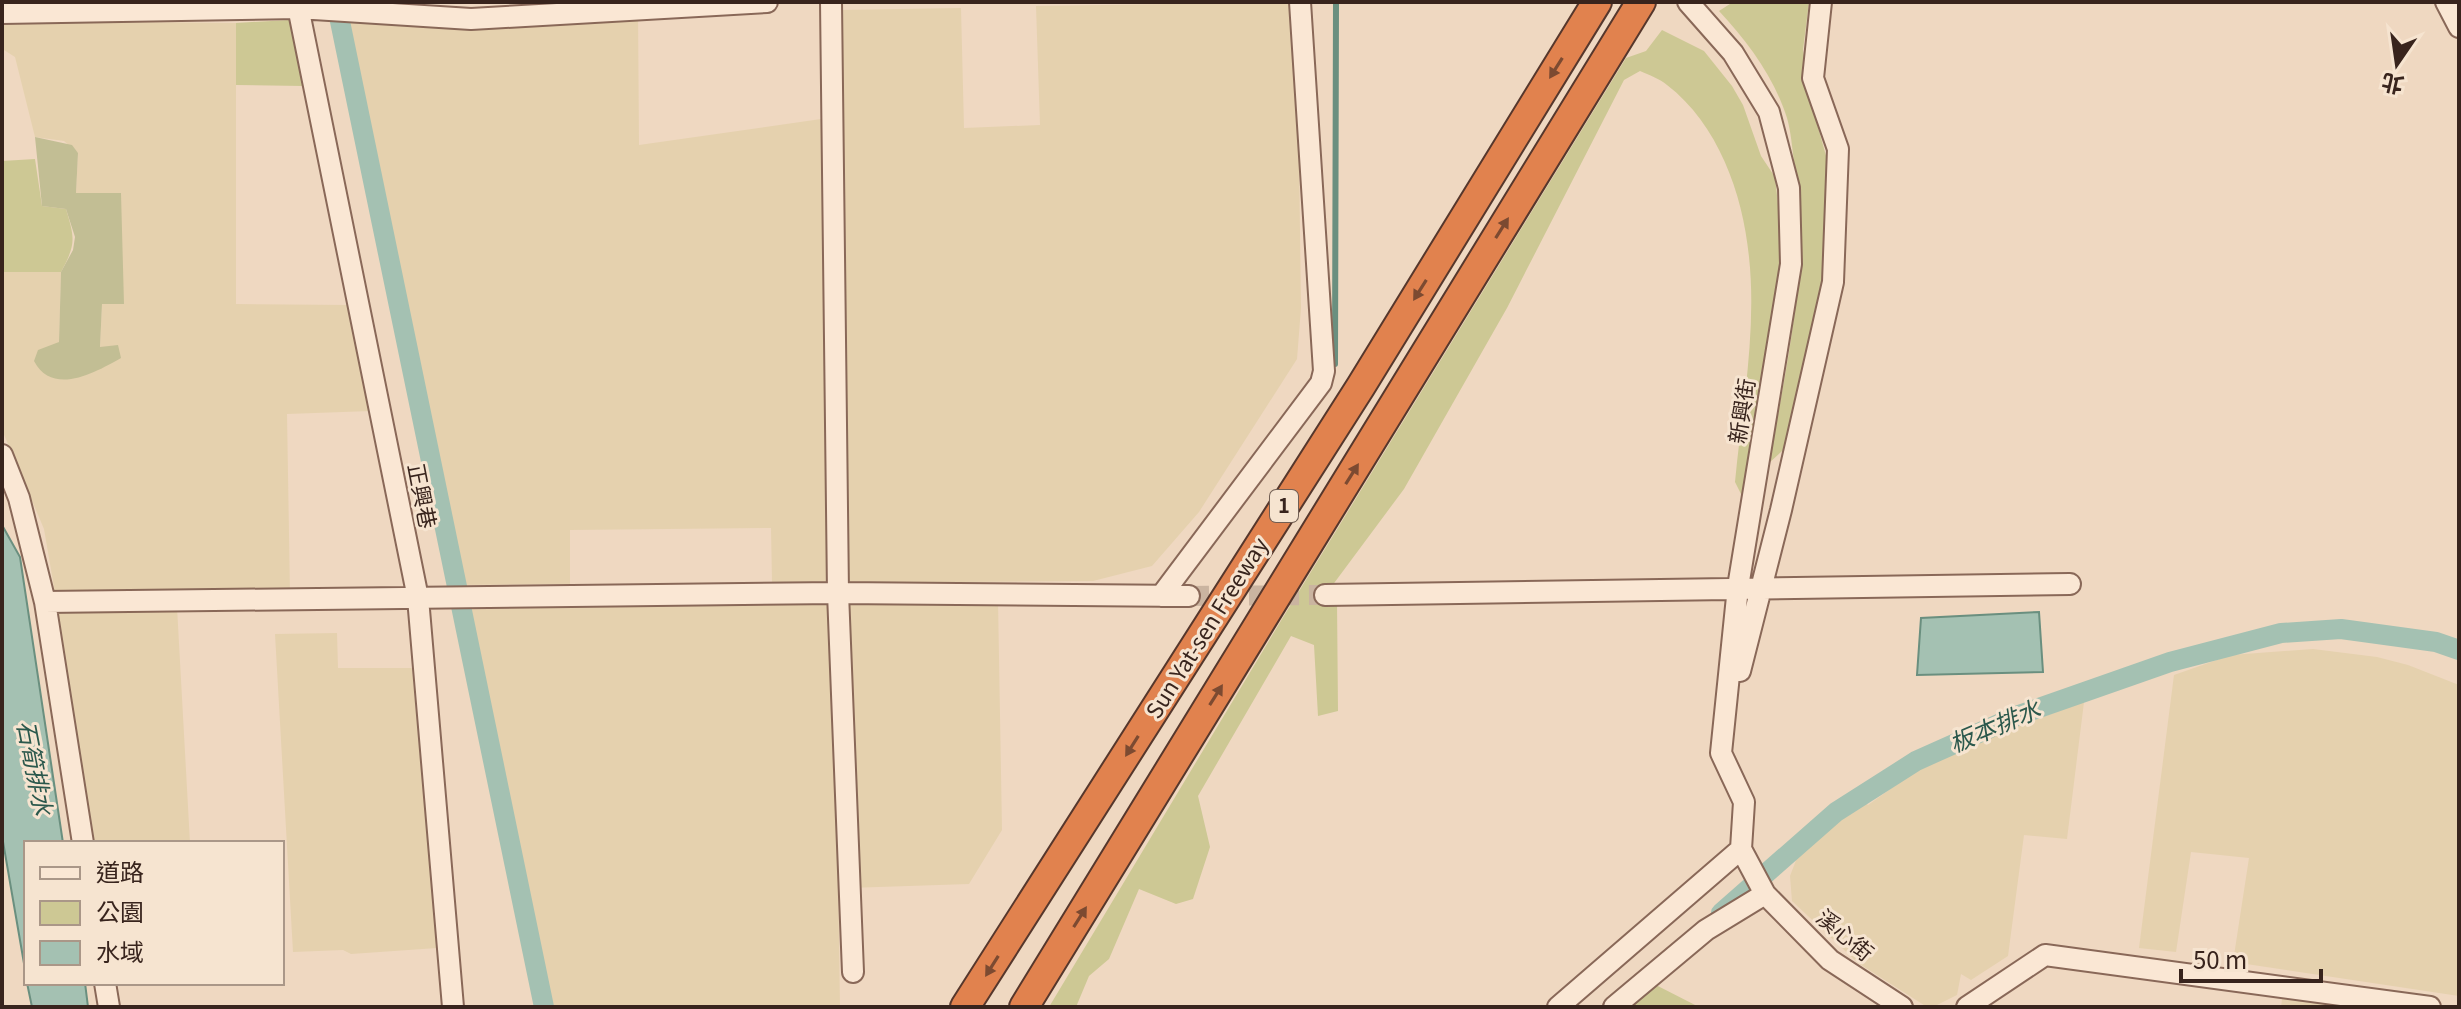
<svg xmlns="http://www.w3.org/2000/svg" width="2461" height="1009" font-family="Georgia,'Noto Sans TC',serif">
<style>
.farmland{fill:#e5d1ae}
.green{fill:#cdc894}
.cemetery{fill:#c2be94}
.water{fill:#a4c1b2;stroke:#6a8f7f;stroke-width:2}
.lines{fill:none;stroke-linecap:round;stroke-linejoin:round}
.stream{stroke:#6a8f7f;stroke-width:6}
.canal{stroke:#a4c1b2;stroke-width:20}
.minor-tunnel{stroke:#cab4a0;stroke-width:20;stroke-dasharray:20 10;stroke-linecap:butt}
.minor-casing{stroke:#896858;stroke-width:24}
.highway-casing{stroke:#56372c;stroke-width:32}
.minor{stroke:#fae7d4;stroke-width:20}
.highway{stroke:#e1824e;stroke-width:28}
.oneway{fill:#7c4a31}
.labels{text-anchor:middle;stroke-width:6;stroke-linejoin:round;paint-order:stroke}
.shield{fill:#f6e4d0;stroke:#715e53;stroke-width:2}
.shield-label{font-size:20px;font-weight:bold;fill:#38241d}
.street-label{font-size:22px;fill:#38241d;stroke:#f6e4d0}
.water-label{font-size:24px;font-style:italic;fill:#2b584c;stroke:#f6e4d0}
</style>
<rect width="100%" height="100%" fill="#efd8c1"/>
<path class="farmland" d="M1297,2l4,306 -4,51 -98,153 -47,54 -59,15 -249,2 -5,-573 122,-2 3,120 76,-3 -4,-119z
M638,10l1,135 189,-27 3,454 -4,10h-55l-1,-54 -201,2v54l-119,1 -117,-555 3,-7 8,-6z
M3,21l233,2v281l115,1 20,106 -84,3 3,180 -235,-1 -11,-64 -42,-99v-158h59l-2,70 -25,19 84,-16 -18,3 2,-44h21l-3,-111h-44l2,-40 -14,-12 -29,-4 -20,-80 -11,-7z
M998,600l4,230 -33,54 -121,4 -3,-286z
M834,602l6,405h-301l-84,-399z
M177,607l13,236h-99l-38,-232z
M337,633l1,35h74l25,280 -86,6 -8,-4 -50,2 -18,-318z
M2313,649l64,8 31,8 51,20v311l-226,-34 16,-104 -58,-6 -15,100 -37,-4 35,-273 57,-20z
M2084,702l-17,137 -43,-4 -16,121 -37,24 -10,-6 -4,21 -24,12h-6l-69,-44 -66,-62 -2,-25 21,-55 43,-32 14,16 77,-55 50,-21 17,-1z
M2283,992l115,15h-117z"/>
<path class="green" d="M1733,2h76l-6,48 11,63 18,64 5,55 -45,210 -23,21c18,-100 42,-201 25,-302 -2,-14 -3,-29 -7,-43 -13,-41 -39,-76 -68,-107z
M289,20l15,66 -68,-1v-62z
M1662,30l42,21 28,35 11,19 18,51 14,21 6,55v27l-37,241 -9,-18c7,-73 22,-151 14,-225 -6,-63 -31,-133 -82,-172 -7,-6 -18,-10 -27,-14l-16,9 -117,228 -103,181 -78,105 11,7 1,110 -20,5 -4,-71 -23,-9 -93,160 12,51 -17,52 -17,5 -37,-15 -30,70 -20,17 -13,31h-27l233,-388 344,-561 20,-7z
M35,159l7,47 24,3c9,30 10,35 -5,63h-59v-111z
M1652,983l47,24h-77z"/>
<path class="cemetery" d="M35,137l37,8 6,8 -2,40h45l3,111h-22l-2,43 18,-2 3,13c-25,14 -68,39 -87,3l4,-11 21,-8 2,-70 12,-22 2,-13 -9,-28 -24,-3z"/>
<path class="water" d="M2,525l18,32 43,286h-37v132l-24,-139z
M2039,612l4,60 -126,3 4,-57z
M27,983h58l3,24h-56z"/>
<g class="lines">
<path class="stream" d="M1335,364l1,-362"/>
<path class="canal" d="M336,2l208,1005
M1721,913l115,-101 80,-51 103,-46 151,-53 111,-29 60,-4 95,13 23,8"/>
<path class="minor-tunnel" d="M1189,596l136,-1"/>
<defs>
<path id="minor" d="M297,2l121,596 35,409
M831,2l7,591 15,379
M1688,2l45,51 36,59 20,76 2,76 -53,323 -17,166 23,49 -3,47 24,45 65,66 72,47
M2446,2l13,25
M2,13l296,-5 173,11 296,-17
M2,455l17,43 26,104 38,241
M1325,595l745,-11
M1161,596l160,-213 3,-12 -24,-369
M45,602l793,-9 351,3
M1740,671l41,-161 52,-228 5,-133 -25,-71 8,-76
M105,983l4,24
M1558,1007l183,-158
M1614,1007l92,-77 59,-36
M1967,1007l78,-52 385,52"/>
<path id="highway" d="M965,1007l396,-621 236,-384
M1024,1007l617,-1005"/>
</defs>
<use href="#minor" class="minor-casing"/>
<use href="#highway" class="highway-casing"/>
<use href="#minor" class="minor"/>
<use href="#highway" class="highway"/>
</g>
<defs><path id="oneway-solid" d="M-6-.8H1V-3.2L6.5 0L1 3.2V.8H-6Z" transform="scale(2)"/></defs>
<g class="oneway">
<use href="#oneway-solid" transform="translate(1556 68) rotate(122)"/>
<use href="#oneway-solid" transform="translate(1502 228) rotate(-58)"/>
<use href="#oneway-solid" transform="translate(1420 290) rotate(122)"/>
<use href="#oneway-solid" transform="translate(1352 474) rotate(-58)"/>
<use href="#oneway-solid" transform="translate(1216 695) rotate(-58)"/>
<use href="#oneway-solid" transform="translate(1132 746) rotate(122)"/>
<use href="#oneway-solid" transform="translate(1080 917) rotate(-58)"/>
<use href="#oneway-solid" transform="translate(992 966) rotate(122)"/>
</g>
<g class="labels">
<rect class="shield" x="1270" y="490" width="28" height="32" rx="6"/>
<g class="shield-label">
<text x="1284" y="513">1</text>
</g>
<g class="street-label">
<text transform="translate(1742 411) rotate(-81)" y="8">新興街</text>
<text transform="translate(422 496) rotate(79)" y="8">正興巷</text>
<text transform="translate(1207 628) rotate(-58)" y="8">Sun Yat-sen Freeway</text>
<text transform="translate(1845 935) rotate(40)" y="8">溪心街</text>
</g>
<g class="water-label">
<text transform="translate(1995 727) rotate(-23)" y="8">板本排水</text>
<text transform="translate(34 768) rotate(79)" y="8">石筍排水</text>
</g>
</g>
<rect width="2461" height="1009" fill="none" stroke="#38241d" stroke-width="8"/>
<rect x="24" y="841" width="260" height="144" fill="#f6e4d0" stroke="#aa9788" stroke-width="2"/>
<rect x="40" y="867" width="40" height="12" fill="#fae7d4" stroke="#aa9788" stroke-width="2"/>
<text x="96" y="881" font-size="24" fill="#38241d">道路</text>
<rect x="40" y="901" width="40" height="24" fill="#cdc894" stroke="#aa9788" stroke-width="2"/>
<text x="96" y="921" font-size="24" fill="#38241d">公園</text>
<rect x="40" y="941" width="40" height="24" fill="#a4c1b2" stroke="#aa9788" stroke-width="2"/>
<text x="96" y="961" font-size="24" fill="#38241d">水域</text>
<g transform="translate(2397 64) rotate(193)" stroke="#f6e4d0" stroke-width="6" paint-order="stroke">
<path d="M0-6L14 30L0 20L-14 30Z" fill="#38241d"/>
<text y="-12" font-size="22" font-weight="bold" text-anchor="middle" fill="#38241d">北</text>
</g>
<path d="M2181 969v12h140v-12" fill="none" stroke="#38241d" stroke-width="4"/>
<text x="2193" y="969" font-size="24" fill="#38241d" stroke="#f6e4d0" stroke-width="6" paint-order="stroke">50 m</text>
</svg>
